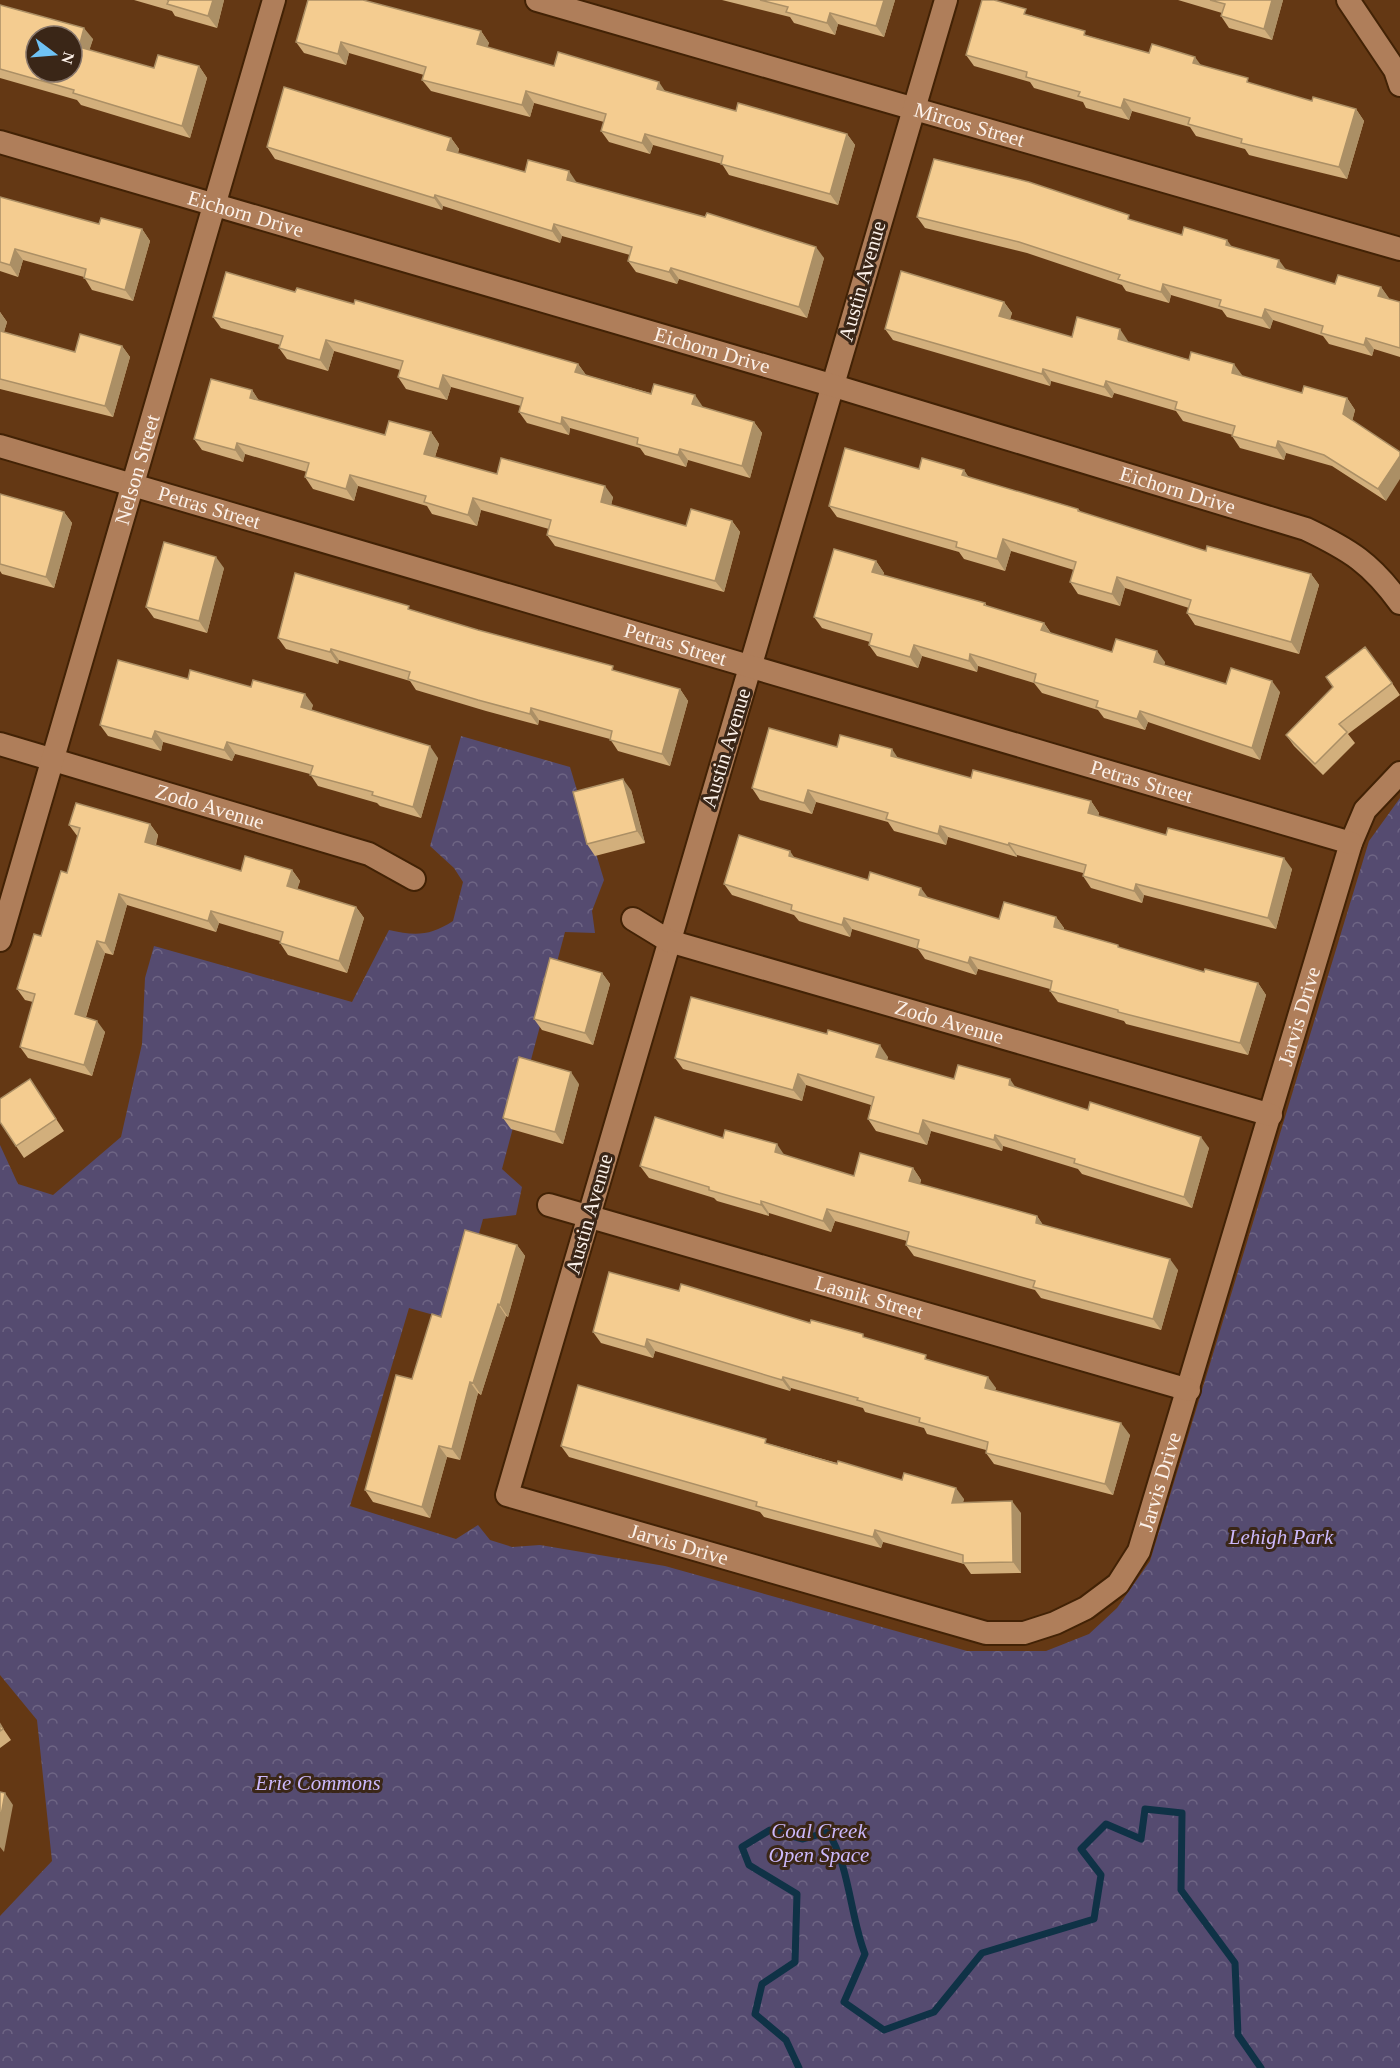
<svg xmlns="http://www.w3.org/2000/svg" width="1400" height="2068" font-family="'Times New Roman',serif">
<style>
.park{fill:url(#park-crowns)}
.lines{fill:none;stroke-linecap:round;stroke-linejoin:round}
.stream{stroke:#0f3246;stroke-width:7}
.street-casing{stroke:#422205;stroke-width:26}
.street{stroke:#af7e5a;stroke-width:22}
.wall{fill:#d2af7c}
.shaded-wall{fill:#ab8f65}
.building{fill:#f4cc90;stroke:#ab8f65;stroke-width:1.5;fill-rule:evenodd}
.labels{text-anchor:middle;stroke-width:6;stroke-linejoin:round;paint-order:stroke}
.street-label{font-size:21px;fill:#fcf1e9;stroke:#3a2617}
.park-label{font-size:21px;font-style:italic;fill:#ccb9fc;stroke:#3a2617}
</style>
<defs>
<pattern id="park-crowns" width="20" height="18" patternUnits="userSpaceOnUse" patternTransform="scale(1.5)"><rect width="20" height="18" fill="#554b70"/><path d="M2 6a3 3 0 1 1 6 0M12 15a3 3 0 1 1 6 0" fill="none" stroke="#6e6584"/></pattern>
</defs>
<rect width="100%" height="100%" fill="#643814"/>
<path class="park" d="M461,736l109,31 34,113 -12,31 3,22 -30,-1 -63,237 20,18 -6,28 -33,4 -28,102 -46,-13 -59,198 106,33 22,-14 12,15 22,7 28,-2 125,21 302,85h79l43,-17 28,-26 33,-47 219,-720 31,-43v1270h-1400v-152l52,-55 -15,-141 -37,-45v-530l18,39 35,11 68,-58 21,-93 3,-66 9,-32 198,56 37,-72c26,6 41,6 64,-9l10,-39 -9,-14 -24,-22z"/>
<g class="lines">
<path class="stream" d="M799,2068l-13,-28 -31,-26 7,-30 33,-22 2,-68 -48,-29 -7,-18 28,-17 33,9 25,-7c22,35 22,84 37,122l-21,48 40,28 50,-18 48,-59 112,-34 7,-44 -20,-26 25,-25 35,15 4,-30 37,4 -1,77 54,73 3,72 23,33"/>
<defs>
<g id="street">
<path id="s1" d="M537,0l863,249"/>
<path id="s2" d="M946,0l-439,1495 479,138h38l31,-10 31,-15 32,-24 21,-33 212,-708 14,-33 35,-37"/>
<path d="M1348,0l47,70 5,15"/>
<path id="s3" d="M0,142l831,243 475,144c44,21 65,34 94,74"/>
<path id="s4" d="M0,446l1351,397"/>
<path id="s5" d="M0,744l369,110 45,25"/>
<path id="s6" d="M633,919l36,22 602,174"/>
<path id="s7" d="M0,940l274,-940"/>
<path id="s8" d="M549,1205l640,185"/>
</g>
</defs>
<use href="#street" class="street-casing"/>
<use href="#street" class="street"/>
</g>
<path class="wall" d="M134,0h90l-7,28 -42,-12 -3,-5z
M722,0h173l-11,37 -46,-13 -3,11 -41,-12 -4,-6z
M1178,0h105l-11,40 -43,-12 -8,-12 1,-3z
M0,5l93,34 -4,11 65,18 45,-2 8,12 -17,60 -109,-33 -4,-5 -77,-22z
M1030,15l59,21 60,17 51,12 52,19 60,17 44,8 8,12 -17,58 -98,-24 -4,-6 -49,-13 -6,-9 -58,-16 -3,9 -43,-12 -3,-6 -49,-14 -4,-6 -56,-16 -8,-11z
M481,31l8,12 -2,4 67,19 111,25 71,20 111,23 8,11 -17,60 -109,-30 -7,-11 -69,-19 -3,9 -41,-12 -8,-11 3,-9 -70,-19 -4,14 -99,-26 -9,-11 2,-5 -75,-22 -3,12 -42,-12 -8,-11z
M451,138l8,11 -1,4 67,19 52,11 247,75 -17,60 -128,-39 -2,5 -41,-12 -8,-11 2,-6 -68,-19 -2,7 -117,-37 -1,4 -167,-51 -8,-12z
M0,197l99,27 43,5 8,12 -17,60 -41,-11 -8,-13 -61,-17 -5,17 -18,-6z
M917,217l216,4 49,14 50,12 54,23 49,14 46,3 8,12 11,3v55l-26,-8 -2,7 -43,-12 -6,-8 -50,-16 -3,9 -43,-12 -5,-7 -51,-15 -2,8 -43,-12 -4,-6 -95,-32 -102,-25z
M295,292l59,12 224,60 8,11 168,47 8,11 -12,45 -62,-18 -2,7 -41,-12 -5,-7 -70,-20 -1,7 -42,-12 -8,-11 2,-6 -70,-19 -4,13 -41,-11 -8,-12 2,-7 -66,-19 -6,20 -41,-12 -8,-11 1,-3 -59,-17 -8,-11z
M1004,302l8,11 -2,6 62,18 56,4v1l114,33v1l60,17 45,5 8,12 -3,11 34,80 -54,-35 -46,-13 -2,7 -44,-12 -8,-12 1,-1 -50,-14 -7,-10 -62,-18 -2,5 -61,-17 -1,5 -157,-46 -8,-11z
M0,312l7,10 -3,10 71,20 47,-6 8,11 -17,60 -113,-28z
M252,390l7,11 126,34 46,-3 8,12 -4,13 62,17 116,23 -2,8 75,21 46,-5 8,11 -16,60 -169,-46 -8,-11 2,-6 -68,-19 -4,16 -45,-12 -5,-8 -69,-20 -4,15 -41,-12 -8,-12 2,-5 -62,-18 -2,8 -41,-12 -8,-11z
M919,469l45,1 4,7 110,32 3,3 125,39 105,23 8,11 -20,69 -104,-29 -8,-12 2,-5 -64,-20 -5,18 -42,-12 -8,-12 4,-12 -63,-19 -6,20 -41,-12 -5,-7 -122,-35 -8,-11z
M0,494l64,18 8,11 -18,65 -52,-14 -2,-3z
M876,561l8,12 -1,2 102,28 2,3 57,17 7,10 61,19 53,10 -1,3 62,19 54,8 -20,68 -112,-38 -3,8 -41,-12 -6,-8 -56,-17 -8,-10 -56,-17 -1,6 -55,-16 -4,12 -41,-12 -8,-11 1,-3 -48,-14 -8,-11z
M224,568l-17,65 -53,-15 -8,-11z
M412,610l205,62 63,17 8,12 -18,65 -52,-15 -8,-12 -71,-19 -1,5 -52,-14 -70,-21 -6,-9 -71,-21 -1,4 -52,-15 -8,-11z
M188,679l125,26 -2,5 127,48 -17,60 -41,-12 -3,-3 -59,-17 -8,-12 -75,-20 -3,7 -69,-19 -2,9 -53,-15 -8,-11z
M1392,683l8,12 -52,39 7,9 -32,32 -29,-29 -8,-11z
M898,758l73,20 120,23 8,12 -1,3 68,19 126,34 -16,60 -132,-34 -2,8 -51,-15 -8,-12v-3l-66,-18v2l-69,-20 -2,8 -52,-14 -6,-9 -72,-20 -4,12 -52,-14 -8,-12z
M631,790l14,53 -50,13 -8,-12z
M150,824l8,11 -2,10 85,26 51,-1 8,11 -3,8 59,18 8,11 -17,55 -59,-18 -8,-12v-2l-61,-18 -3,9 -89,-27 -14,50 -8,-2 -19,64 19,15 -13,44 -64,-18 -8,-11 13,-45 -8,-2 -8,-11 24,-53 26,-63 11,-36 -9,-12z
M795,858l204,61 57,-2 8,11v2l57,18 83,24 54,11 8,12 -18,60 -122,-31 -2,-3 -66,-19 -8,-11v-2l-72,-20 -2,6 -51,-16 -7,-10 -66,-20 -2,8 -51,-16 -5,-6 -62,-20 -8,-11z
M602,973l8,11 -17,61 -51,-15 -8,-11z
M827,1034l61,23 -1,3 67,19 62,9 193,60 -17,60 -110,-34 -4,-5 -75,-23 -1,5 -71,-20 -4,14 -51,-14 -8,-12 3,-14 -65,-20 -4,16 -119,-32 -8,-11z
M30,1079l34,52 -40,27 -8,-12z
M579,1084l-16,60 -52,-15 -8,-11z
M723,1138l62,17 69,21 59,-8 8,12 -1,4 117,32 6,9 135,45 -17,60 -120,-32 -6,-8 -121,-34 -8,-11 1,-4 -72,-20 -4,11 -62,-19v3l-52,-15 -3,-3 -65,-20 -9,-12z
M517,1245l8,11 -17,61 -2,-1 -25,79 -3,-2 -18,67 -13,-3 -17,61 -57,-16 -8,-12 47,-111 29,-62z
M679,1291l131,32 56,15 64,22 66,28 -1,2 135,45 -17,60 -119,-31 -8,-11v-3l-59,-16 -3,-6 -59,-16 -2,-4 -72,-20 -1,3 -135,-40 -2,7 -52,-15 -8,-11z
M770,1444l194,55 -1,3 58,11v60l-50,1 -7,-10 -81,-22 -2,6 -117,-31 -4,-5 -191,-55 -8,-11z
M0,1724l11,16 -11,8z"/>
<path class="shaded-wall" d="M213,0h11l-7,28 -9,-12z
M884,0h11l-11,37 -8,-11z
M1272,0h11l-11,40 -8,-11z
M830,13l8,11 -3,11 -8,-12z
M84,28l9,11 -6,19 -8,-11z
M481,31l8,12 -4,13 -8,-12z
M341,42l8,11 -3,12 -8,-11z
M1195,57l8,11 -10,-5z
M199,66l8,12 -17,60 -8,-12z
M659,82l8,12 -10,-5z
M526,91l8,12 -4,14 -8,-12z
M1124,99l8,12 -3,9 -8,-12z
M1356,109l8,12 -17,58 -8,-12z
M645,134l8,11 -3,9 -8,-11z
M847,134l8,11 -17,60 -8,-11z
M451,138l8,11 -4,13 -8,-12z
M569,171l8,12 -10,-3z
M435,195l8,11 -1,4 -8,-12z
M554,224l8,12 -2,7 -8,-12z
M142,229l8,12 -17,60 -8,-11z
M1227,240l8,11 -9,-6z
M816,247l8,11 -17,60 -8,-11z
M15,249l8,11 -5,17 -8,-12z
M1279,260l8,11 -10,-4z
M671,268l8,11 -2,5 -8,-12z
M1163,284l8,11 -2,8 -8,-11z
M1381,287l8,11 -3,9 -8,-11z
M1004,302l8,11 -5,15 -8,-12z
M1265,309l8,11 -3,9 -8,-11z
M0,312l7,10 -6,19 -1,-2z
M1120,329l8,12 -2,10 -8,-12z
M1366,338l8,11 -2,7 -8,-11z
M326,340l8,11 -6,20 -8,-11z
M122,346l8,11 -17,60 -8,-11z
M578,364l8,11 -11,-3z
M1234,364l8,11 -2,10 -8,-12z
M1043,369l8,12 -1,5 -8,-12z
M443,375l8,12 -4,13 -8,-11z
M1106,381l8,12 -2,5 -8,-11z
M252,390l8,12 -10,-4z
M695,395l8,12 -11,-3z
M1347,398l8,12 -4,16 -8,-12z
M562,417l8,11 -1,7 -8,-11z
M754,422l8,11 -12,45 -8,-12z
M431,432l8,12 -7,22 -8,-12z
M1278,441l8,12 -2,7 -8,-12z
M237,443l8,11 -2,8 -8,-12z
M680,449l8,11 -2,7 -8,-12z
M1400,456v23l-14,22 -8,-12z
M964,470l8,12 -10,-7z
M350,475l8,11 -4,15 -8,-12z
M605,486l8,11 -4,17 -8,-12z
M473,498l8,12 -4,16 -9,-11z
M64,512l8,11 -18,65 -8,-11z
M732,521l8,11 -16,60 -9,-11z
M1003,539l8,12 -6,20 -8,-12z
M216,557l8,11 -17,65 -8,-12z
M876,561l8,12 -4,11 -8,-12z
M1311,574l8,11 -20,69 -8,-12z
M1117,577l8,11 -5,18 -8,-12z
M1044,623l8,12 -11,-5z
M914,645l8,11 -4,12 -8,-11z
M331,649l8,11 -1,4 -8,-12z
M1157,651l8,11 -3,11 -8,-11z
M970,654l8,12 -1,6 -8,-11z
M1272,681l8,11 -20,68 -8,-12z
M680,689l8,12 -18,65 -8,-12z
M305,694l8,11 -4,14 -8,-12z
M531,708l8,12 -1,5 -8,-11z
M1140,711l8,11 -3,8 -8,-11z
M155,731l8,11 -2,9 -9,-12z
M227,742l8,12 -3,7 -8,-11z
M430,746l8,12 -17,60 -8,-11z
M892,749l8,12 -9,-5z
M623,779l8,11 14,53 -8,-12z
M808,790l8,12 -4,12 -8,-11z
M1091,801l8,12 -3,11 -8,-11z
M150,824l8,11 -5,19 -8,-12z
M940,826l8,11 -2,8 -8,-11z
M1009,843l8,12v2l-9,-12z
M790,851l8,12 -9,-7z
M1284,858l8,11 -16,60 -8,-11z
M292,870l8,11 -5,16 -8,-11z
M1136,884l8,11 -2,8 -8,-12z
M921,888l8,11 -10,-4z
M119,894l8,11 -14,50 -8,-12z
M356,907l8,11 -17,55 -8,-12z
M211,911l8,12 -3,9 -8,-11z
M1056,917l8,11 -2,10 -8,-11z
M844,918l8,11 -2,8 -8,-12z
M97,941l8,12 -22,73 -8,-12z
M970,957l8,12 -2,6 -8,-12z
M602,973l8,11 -17,61 -8,-12z
M1258,983l8,12 -18,60 -8,-12z
M97,1021l8,11 -13,44 -8,-11z
M880,1045l8,12 -4,11 -8,-11z
M571,1072l8,12 -16,60 -8,-12z
M798,1074l8,11 -4,16 -9,-11z
M1010,1079l8,12 -9,-6z
M923,1120l8,11 -4,14 -8,-11z
M995,1135l8,11 -1,5 -8,-11z
M1201,1137l8,11 -17,60 -8,-11z
M777,1144l8,12 -10,-4z
M913,1168l8,12 -4,12 -8,-11z
M761,1201l8,12v3l-8,-11z
M827,1209l8,12 -4,11 -8,-11z
M1037,1216l8,12 -9,-5z
M517,1245l8,11 -17,61 -8,-12z
M1170,1259l8,11 -17,60 -8,-11z
M498,1304l8,12 -25,79 -8,-12z
M647,1339l8,12 -2,7 -8,-11z
M783,1377l8,11 -1,3 -8,-11z
M988,1377l8,11 -3,11 -8,-11z
M470,1382l8,11 -18,67 -8,-11z
M1121,1423l9,12 -17,60 -8,-11z
M439,1446l8,11 -17,61 -8,-11z
M956,1488l8,11 -4,15 -8,-11z
M1012,1501l9,12v60l-8,-11z
M875,1530l8,12 -2,6 -8,-11z
M5,1793l8,12 -9,47 -4,-5v-26z"/>
<path class="building" d="M167,0h46l-5,16 -41,-12 2,-4z
M308,0h55l118,31 -4,13 77,22 4,-14 101,30 -2,7 79,22 2,-8 109,31 -17,60 -109,-30 2,-8 -78,-22 -3,9 -41,-12 5,-17 -80,-23 -4,14 -100,-25 4,-13 -85,-25 -3,12 -42,-12z
M760,0h124l-8,26 -46,-13 -3,10 -41,-11 2,-5z
M982,0h12l32,9 -2,5 61,17 -1,4 65,18 3,-9 43,13 -2,6 55,15 -1,4 65,19 1,-4 43,12 -17,58 -98,-24 1,-4 -54,-15 2,-6 -66,-19 -3,9 -43,-12 2,-4 -54,-15 1,-5 -61,-17z
M1210,0h62l-8,29 -43,-13 4,-12z
M0,5l84,23 -5,19 75,21 4,-13 41,11 -17,60 -109,-33 1,-3 -74,-21zM36,36h36v36h-36z
M284,87l167,51 -4,12 78,22 3,-12 41,11 -2,9 138,37 2,-4 109,34 -17,60 -128,-39 -2,4 -41,-11 4,-14 -78,-23 -2,7 -117,-36 -1,3 -167,-51z
M934,159l95,23 100,33 -1,4 54,16 2,-8 43,13 -1,5 53,15 -2,7 58,17 3,-9 43,12 -3,9 22,6v46l-34,-10 -2,7 -43,-12 2,-7 -58,-17 -3,9 -43,-12 2,-6 -58,-16 -2,8 -43,-13 2,-4 -101,-33 -102,-25z
M0,197l99,27 2,-6 41,11 -17,61 -41,-12 2,-9 -71,-20 -5,16 -10,-3z
M901,271l103,31 -5,14 73,21 5,-20 43,12 -2,10 71,21 2,-8 43,12 -2,9 70,20 2,-7 43,12 -4,16 57,38v4l-22,33 -54,-34 -46,-14 -2,7 -44,-12 3,-10 -60,-17 2,-7 -71,-21 -2,6 -61,-18 -1,5 -157,-45z
M226,272l69,20 2,-4 57,16 1,-4 101,29 122,35 -3,8 76,22 3,-10 41,11 -3,9 62,18 -12,44 -62,-17 -2,6 -41,-11 1,-6 -76,-21 -1,7 -42,-12 4,-14 -80,-23 -4,14 -41,-12 5,-16 -77,-21 -6,20 -41,-12 4,-12 -70,-19z
M0,331l75,21 5,-18 42,12 -17,60 -105,-27z
M211,379l41,11 -2,8 135,37 4,-14 42,11 -7,22 73,20 4,-16 104,28 -4,16 85,24 5,-17 41,12 -17,60 -168,-46 4,-15 -78,-22 -5,17 -44,-13 2,-6 -76,-21 -4,14 -41,-12 4,-14 -72,-20 -2,7 -41,-11z
M845,448l74,21 3,-11 42,12 -2,5 116,34v2l128,40 1,-5 104,28 -20,68 -104,-29 4,-13 -74,-23 -5,17 -42,-12 6,-20 -73,-23 -6,20 -41,-12 1,-5 -128,-36z
M0,494l64,18 -18,65 -46,-13z
M164,542l52,15 -17,64 -53,-14z
M834,549l42,12 -4,11 113,31 -1,2 60,18 -3,7 71,22 4,-13 41,12 -3,11 72,22 5,-16 41,13 -20,67 -112,-37 -3,8 -41,-12 2,-6 -64,-19 2,-8 -66,-20 -1,7 -55,-16 -4,12 -41,-12 3,-11 -58,-17z
M295,573l114,33 -1,3 70,21 135,36 -1,4 68,19 -18,65 -52,-14 2,-9 -81,-23 -1,6 -52,-14 -70,-21 2,-7 -79,-23 -1,3 -52,-14z
M1365,647l27,36 -53,41 8,8 -32,32 -29,-29 47,-48 -7,-10z
M118,660l70,19 2,-9 61,17 2,-7 52,14 -4,13 129,39 -17,61 -41,-12 1,-3 -63,-17 3,-9 -86,-24 -3,8 -69,-19 -3,8 -52,-14z
M769,728l68,19 3,-12 52,14 -1,7 80,22 2,-8 118,31 -3,12 78,22 2,-7 116,30 -16,60 -132,-34 -2,7 -51,-15 3,-11 -77,-22 -1,2 -68,-19 -2,8 -52,-15 2,-6 -80,-23 -4,13 -52,-15z
M623,779l14,52 -50,13 -14,-52z
M76,803l74,21 -5,18 96,29 4,-15 47,14 -5,16 69,21 -17,54 -59,-18 3,-11 -72,-21 -3,10 -89,-27 -14,49 -8,-2 -22,73 22,7 -13,44 -64,-18 15,-53 -18,-5 17,-55 7,2 20,-65 6,2 13,-45 -11,-3z
M739,835l51,16 -1,5 79,24 2,-8 51,16 -2,7 80,24 5,-17 52,15 -2,10 64,18v2l86,25 1,-3 53,14 -18,60 -122,-31v-2l-68,-19 2,-10 -82,-24 -2,6 -51,-15 2,-8 -75,-22 -2,7 -51,-15 1,-5 -68,-21z
M550,958l52,15 -17,60 -51,-14z
M691,997l136,37 1,-4 52,15 -4,12 78,22 4,-14 52,14 -1,6 79,25 2,-8 111,35 -17,60 -110,-34 1,-4 -80,-24 -1,5 -71,-20 -4,14 -51,-15 6,-22 -76,-23 -5,16 -118,-32z
M519,1057l52,15 -16,60 -52,-14z
M30,1079l26,40 -40,27 -16,-24v-23z
M655,1117l68,21 2,-8 52,14 -2,8 79,24 6,-23 53,15 -4,13 128,35 -1,7 134,36 -17,60 -120,-32 2,-6 -129,-36 3,-13 -82,-23 -4,12 -62,-20v4l-52,-15v-3l-69,-21z
M465,1230l52,15 -17,60 -2,-1 -25,79 -3,-1 -18,67 -13,-3 -17,61 -57,-17 31,-115 16,4 20,-65 9,3z
M609,1272l70,19 2,-7 129,39 1,-3 52,14v3l63,18 -1,4 63,18 -3,11 136,35 -16,61 -119,-31 2,-11 -69,-20 1,-4 -63,-18 1,-2 -75,-21 -1,3 -135,-41 -2,8 -52,-15z
M578,1385l188,54 -1,4 72,21 1,-3 64,19 2,-7 52,15 -4,15 60,-2 1,61 -50,1v-8l-88,-25 -2,7 -117,-31 1,-4 -196,-56z
M0,1724l3,5 -3,2z
M0,1792l5,1 -5,28z"/>
<g class="labels">
<g class="street-label">
<text dy="7" stroke="none"><textPath href="#s1" startOffset="450">Mircos Street</textPath></text>
<text dy="7" stroke="none"><textPath href="#s3" startOffset="256">Eichorn Drive</textPath></text>
<text transform="translate(862 281) rotate(-74)" y="7">Austin Avenue</text>
<text dy="7" stroke="none"><textPath href="#s3" startOffset="742">Eichorn Drive</textPath></text>
<text dy="7" stroke="none"><textPath href="#s7" startOffset="490">Nelson Street</textPath></text>
<text dy="7" stroke="none"><textPath href="#s3" startOffset="1228">Eichorn Drive</textPath></text>
<text dy="7" stroke="none"><textPath href="#s4" startOffset="218">Petras Street</textPath></text>
<text dy="7" stroke="none"><textPath href="#s4" startOffset="704">Petras Street</textPath></text>
<text transform="translate(726 748) rotate(-73)" y="7">Austin Avenue</text>
<text dy="7" stroke="none"><textPath href="#s4" startOffset="1190">Petras Street</textPath></text>
<text dy="7" stroke="none"><textPath href="#s5" startOffset="219">Zodo Avenue</textPath></text>
<text dy="7" stroke="none"><textPath href="#s2" startOffset="2799">Jarvis Drive</textPath></text>
<text dy="7" stroke="none"><textPath href="#s6" startOffset="334">Zodo Avenue</textPath></text>
<text transform="translate(589 1214) rotate(-74)" y="7">Austin Avenue</text>
<text dy="7" stroke="none"><textPath href="#s8" startOffset="333">Lasnik Street</textPath></text>
<text dy="7" stroke="none"><textPath href="#s2" startOffset="2313">Jarvis Drive</textPath></text>
<text dy="7" stroke="none"><textPath href="#s2" startOffset="1737">Jarvis Drive</textPath></text>
</g>
<g class="park-label">
<text x="1281" y="1544">Lehigh Park</text>
<text x="318" y="1790">Erie Commons</text>
<text x="819" y="1838">Coal Creek<tspan x="819" dy="24">Open Space</tspan></text>
</g>
</g>
<g transform="translate(54 54) rotate(106)"><circle r="28" fill="#3a2617" stroke="#88776b" stroke-width="1.5"/>
<path d="M0-4.5L10 22L0 15L-10 22Z" fill="#6fc2f4"/>
<text y="-9" font-size="16" font-weight="bold" text-anchor="middle" fill="#fcf1e9">N</text>
</g>
</svg>
